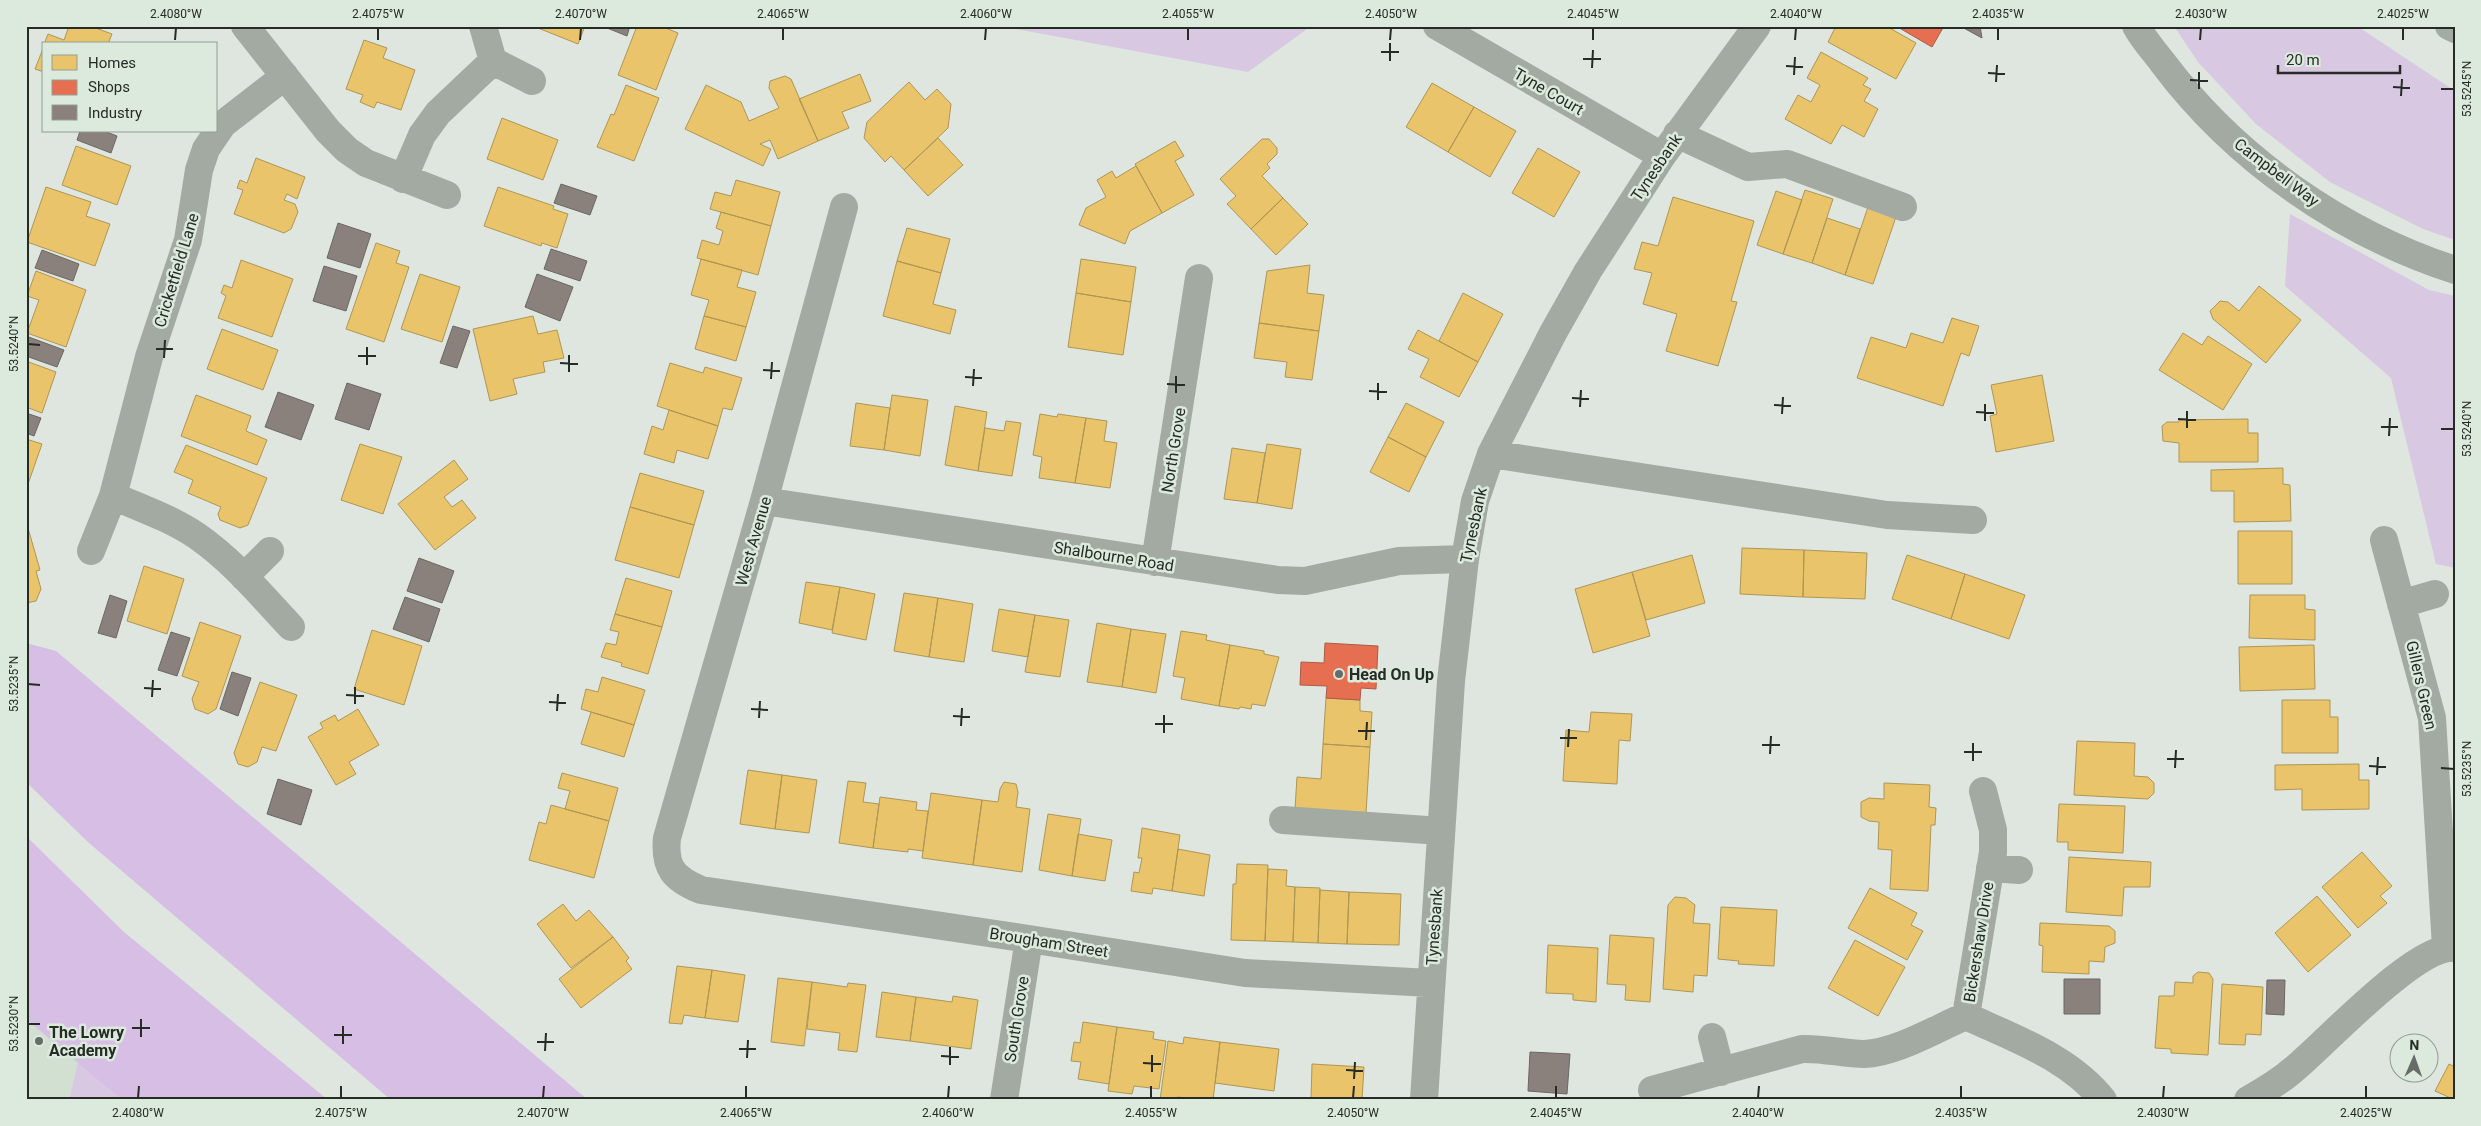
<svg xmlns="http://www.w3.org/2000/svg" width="2481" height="1126" font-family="Roboto,sans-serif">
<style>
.built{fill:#d2e0d2}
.green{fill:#d8c8e2}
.forest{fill:#d7bee5}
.homes{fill:#e9c46a;stroke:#ae9656}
.shops{fill:#e76f51;stroke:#ad5b44}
.industry{fill:#8a817c;stroke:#6c6762}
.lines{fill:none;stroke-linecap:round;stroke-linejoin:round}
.minor{stroke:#a2aaa2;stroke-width:28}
.major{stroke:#a2aca3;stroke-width:28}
.ticks{fill:none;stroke:#262b26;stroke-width:2}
.poi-dot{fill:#666c67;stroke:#dbeadc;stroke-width:2}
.labels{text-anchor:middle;stroke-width:5;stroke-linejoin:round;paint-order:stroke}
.street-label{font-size:16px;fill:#262b26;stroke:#dbeadc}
.poi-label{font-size:16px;font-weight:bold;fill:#262b26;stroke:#dbeadc;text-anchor:start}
.neatline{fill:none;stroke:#262b26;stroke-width:2}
.ticks-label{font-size:12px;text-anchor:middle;fill:#262b26}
</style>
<rect width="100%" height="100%" fill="#dee6df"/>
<path class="built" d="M26,1019l52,43 -9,38h-43z"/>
<path class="green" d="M1000,26h311l-63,46z
M2174,26h183l98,65v149l-32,-11 -93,-47 -74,-58 -58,-62z
M2290,214l139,76 26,6v272l-19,-4 -45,-186 -106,-92z
M78,1062l44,38h-53z"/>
<path class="forest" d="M26,643l30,8 532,449h-197l-302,-257 -63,-61z
M26,836l98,96 204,168h-206l-96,-81z"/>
<path class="homes" d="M69,26h21l22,8 -4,10h-64l4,-10 16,6z
M533,26h52l-7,18z
M637,26h24l17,7 -22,57 -38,-15z
M1836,26h50l30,17 -20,36 -68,-37z
M364,40l23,8 -4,10 32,12 -14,40 -24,-8 -3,6 -14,-6 3,-7 -17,-6z
M44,46v26l-9,-3z
M1821,52l47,26 -5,7 8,4 -7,12 14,8 -14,28 -22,-12 -11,19 -46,-25 13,-24 13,7 9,-17 -13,-7z
M860,74l11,27 -29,11 7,16 -31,13 -19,-42z
M785,76l6,3 27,62 -40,18 -8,-19 -10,4 11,5 -8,17 -78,-37 21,-44 35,17 8,19 30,-13 -10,-20 1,-7z
M909,82l16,18 12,-11 14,15 -3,24 -44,42 -13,-14 -6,6 -21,-24 3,-16z
M1432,83l42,24 -26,45 -42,-25z
M626,85l33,13 -25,63 -37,-14 14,-33 3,1z
M1474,107l42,24 -26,46 -42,-25z
M502,118l56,22 -15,40 -56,-21z
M938,138l25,27 -35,31 -24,-26z
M1262,139h7l8,9v6l-10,10 3,4 -8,8 21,22 -32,31 -24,-25 9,-8 -16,-17z
M1175,141l9,15 -9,5 19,34 -32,18 -27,-49z
M76,146l55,20 -14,39 -55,-20z
M1538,148l42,24 -26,45 -42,-24z
M256,158l49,19 -8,22 -10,-5 -3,6 11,4 3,8 -7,17 -7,4 -50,-19 9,-24 -6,-2 3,-8 7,3z
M1136,166l26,47 -32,18 -5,13 -46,-19 7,-17 20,-11 -9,-17 15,-9 4,7z
M736,180l44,12 -9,34 -61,-17 5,-17 16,4z
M46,187l45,15 -5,14 24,8 -15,42 -68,-24z
M498,187l56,19 -1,3 15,5 -11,34 -15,-5 -1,3 -57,-20z
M1805,190l28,9 -21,64 -29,-9z
M1776,191l26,9 -19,54 -26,-9z
M1673,197l81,24 -23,80 6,1 -19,64 -52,-15 11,-37 -34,-10 9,-31 -18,-4 8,-27 16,4z
M1283,198l25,26 -32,31 -25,-26z
M1869,204l28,10 -24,70 -28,-9z
M721,212l50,14 -13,49 -61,-17 5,-18 17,5 4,-14 -7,-3z
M1827,218l33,11 -15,46 -33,-12z
M907,228l43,11 -9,34 -44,-12z
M376,243l24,8 -4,12 13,4 -25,75 -38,-13z
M701,259l41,11 -5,17 19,5 -10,35 -42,-11 5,-16 -18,-5z
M1081,259l55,8 -5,35 -55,-9z
M241,260l52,19 -21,58 -54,-19 8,-22 -5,-3 3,-8 8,3z
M897,261l44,12 -8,31 23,6 -6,24 -67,-18z
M1310,265l-3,28 17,2 -5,36 -60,-8 8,-52z
M36,271l50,19 -20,57 -39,-14 12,-33 -12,-4z
M420,274l40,13 -18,55 -41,-13z
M2259,286l42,34 -35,43 -53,-44 -3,-8 10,-10 8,1 11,9z
M1076,293l55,9 -8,53 -55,-8z
M1463,293l40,21 -25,48 -39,-21z
M533,316l5,18 19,-4 7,28 -21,4 2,10 -32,7 4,15 -27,7 -17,-72z
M704,316l42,11 -10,34 -41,-12z
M1952,318l27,8 -10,30 -8,-3 -18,53 -86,-28 14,-41 35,11 5,-15 32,10z
M1259,323l60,8 -7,49 -27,-3 2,-15 -33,-4z
M222,329l56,21 -15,40 -56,-21z
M1418,330l60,32 -19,35 -39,-20 9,-18 -21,-10z
M2183,333l19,12 6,-9 44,28 -29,46 -64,-40z
M26,361l30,11 -14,41 -16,-6z
M670,363l33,10 2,-6 37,11 -10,32 -9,-2 -5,18 -61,-20z
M2042,375l12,66 -58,11 -6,-36 7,-2 -6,-29z
M196,395l55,21 -5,15 21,9 -10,25 -76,-29z
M892,395l36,5 -8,56 -36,-6z
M856,403l34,5 -6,42 -34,-4z
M1406,403l38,19 -18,35 -38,-20z
M955,406l32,6 -9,59 -33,-6z
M669,410l49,16 -10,33 -31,-9 -3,13 -30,-9 8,-28 11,4z
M1040,414l17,3 1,-3 28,4 -11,65 -36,-5 3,-21 -9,-2z
M1086,418l21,3 -3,20 13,2 -7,45 -35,-5z
M2248,419v14h10v29h-79v-19l-16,-2 -1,-15 5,-4h12v-2z
M1006,421l15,2 -9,53 -34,-5 7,-43 19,3z
M1388,437l38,20 -17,35 -39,-20z
M26,439l16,5 -14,40 -2,-1z
M360,444l42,13 -19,57 -42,-14z
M1267,444l34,5 -9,60 -35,-6z
M186,445l81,33 -19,47 -8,3 -20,-8 -2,-6 3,-7 -33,-14 5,-13 -19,-8z
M1232,448l33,5 -8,50 -33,-4z
M454,460l14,19 -24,18 8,10 10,-7 14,18 -41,32 -37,-46z
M2283,468v16l7,1 1,36 -57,1v-31h-23v-21z
M640,473l64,18 -10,34 -64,-18z
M630,507l64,18 -15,53 -64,-18z
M26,521l14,49 -4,1 5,18 -5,12 -10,2z
M2238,531h54v53h-54z
M1742,548l62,2 -1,47 -63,-3z
M1804,550l63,3 -2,46 -62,-2z
M1692,555l13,48 -59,17 -14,-48z
M1907,555l58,19 -14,45 -59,-20z
M144,566l40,13 -17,55 -40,-13z
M1632,572l18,64 -57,17 -18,-64z
M1965,574l60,21 -16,44 -58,-20z
M626,578l46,13 -10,36 -47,-13z
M806,582l34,5 -8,43 -33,-7z
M840,587l35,7 -9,46 -34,-7z
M904,593l34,5 -9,59 -35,-6z
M2250,595h55v14l10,1v30l-66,-2z
M938,598l35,6 -9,58 -35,-5z
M999,609l36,6 -7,42 -36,-6z
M615,614l47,13 -14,47 -27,-8 1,-3 -21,-6 5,-14 10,2 3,-13 -9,-2z
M1035,615l34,5 -9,57 -35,-5z
M200,622l41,14 -25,73 -8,5 -13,-5 -3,-10 7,-17 -17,-6z
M1097,623l34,6 -9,58 -35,-5z
M1131,629l35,5 -10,59 -34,-6z
M372,630l50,16 -18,59 -50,-16z
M1181,631l26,4 -1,5 24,5 -11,61 -38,-7 4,-21 -12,-2z
M1230,645l34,6v3l15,3 -14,49 -13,-2 -1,5 -11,-2 -1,2 -20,-3z
M2314,645l1,44 -75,2 -1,-44z
M602,677l43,13 -11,35 -53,-16 5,-20 12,3z
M260,682l37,13 -21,56 -14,-4 -5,15 -9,5 -10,-3 -4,-11z
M1326,698l34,2v11l12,1 -2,35 -47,-3z
M2282,700h48v17h8v36h-56z
M358,709l21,36 -30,17 7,12 -20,11 -28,-48 15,-9 -3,-5 15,-8 3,6z
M591,712l43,13 -10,32 -43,-13z
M1591,712l41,2 -2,27 -11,-1 -2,44 -54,-3 3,-51 23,2z
M2077,741l58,2 -1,33 14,1 6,6v10l-6,6 -74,-4z
M1323,744l47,3 -4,67 -71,-5 2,-32 24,2z
M2359,764v16h10v29l-67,1v-21l-27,1v-25z
M748,770l34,5 -7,54 -35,-5z
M562,773l56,15 -9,33 -44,-12 5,-18 -12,-3z
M782,775l35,5 -8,53 -34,-4z
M848,781l18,2 -3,19 16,2 -6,44 -34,-5z
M1004,782l12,2 2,8 -2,15 14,2 -8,63 -49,-7 9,-65 16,2 2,-13z
M1884,783l46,2 -1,22 7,1 -1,17h-4l-3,66 -38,-2 2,-39 -14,-1 1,-27 -10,-1 -8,-4v-15l8,-4 15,1z
M931,793l51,7 -9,65 -51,-7z
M880,797l37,5 -1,8 12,1 -5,40 -15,-2v3l-35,-4z
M2059,804l66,2 -2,47 -55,-3v-8h-11z
M551,805l58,16 -15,57 -65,-18 10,-38 7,2z
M1048,814l33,5 -9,57 -33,-6z
M1142,828l38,7 -8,56 -19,-3 -1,6 -21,-3 3,-19 5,1 3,-15h-4z
M1078,834l34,6 -7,41 -33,-5z
M1178,849l32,6 -6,41 -32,-5z
M2362,852l30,34 -12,10 7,7 -29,25 -36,-41z
M2069,857l82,5 -1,25h-26l-2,29 -56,-4z
M1237,864l31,1 -3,76 -34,-1 2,-56h3z
M1268,869l19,1 -1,16 9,1 -2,55 -28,-1z
M1295,887l25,1 -2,55 -25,-1z
M1870,888l47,25 -6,12 12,6 -16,29 -59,-32z
M1320,890l29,2 -2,52 -29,-1z
M1349,892l52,2 -2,51 -52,-1z
M2317,896l34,39 -43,37 -33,-39z
M1675,897l11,1 9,7 -2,18 17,1 -3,52 -13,-1 -1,17 -30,-3 5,-84z
M563,904l13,17 13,-11 24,27 -42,31 -34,-44z
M1721,907l56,3 -3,56 -36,-2 1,-3 -21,-2z
M2040,923l69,3 6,5v12l-10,4 -1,15 -15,-1v13l-47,-2 1,-26 -4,-1z
M1610,935l44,3 -4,64 -25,-2 1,-15 -19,-1z
M613,937l16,21 -3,3 6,8 -51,39 -22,-29z
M1855,940l50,27 -27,49 -50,-28z
M1548,945l50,3 -2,54 -23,-2v-6l-27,-1z
M677,966l35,4 -7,48 -21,-3 -2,9 -13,-1z
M712,970l33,5 -7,47 -33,-4z
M2198,972l11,1 4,6 -5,76 -37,-2v-4l-16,-1 4,-52h15l1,-14 18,1v-7z
M778,978l34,4 -8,64 -33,-4z
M812,982l35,5 1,-4 18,2 -9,67 -19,-2 2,-17 -33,-4z
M2222,984l41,3 -2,48 -15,-1 -1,11 -26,-1z
M882,992l34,5 -6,44 -34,-4z
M953,996l25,4 -7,49 -61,-8 6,-44 36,5z
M1083,1022l34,5 -8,57 -31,-5 3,-17 -10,-1 3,-19 6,1z
M1117,1027l37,5 -1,7 13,2 -7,48 -25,-3 -2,8 -24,-3z
M1184,1037l36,5 -7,58 -36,-3 -1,3h-16l8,-59 15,3z
M1220,1042l59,7 -5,42 -59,-8z
M1312,1064l52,3 -2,33h-51z
M2449,1064l6,3v33l-20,-9z"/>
<path class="shops" d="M1896,26h48l-12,21z
M1325,643l53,3 -2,43 -15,-1 -1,12 -34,-2 1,-12 -27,-1 1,-23 23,1z"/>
<path class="industry" d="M602,26h28l-3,10z
M1960,26h20l2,12z
M80,131h24l13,5 -6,17 -34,-13z
M561,184l36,12 -7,19 -36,-12z
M338,223l33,11 -11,34 -33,-10z
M551,249l36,12 -7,20 -36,-12z
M42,250l37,14 -6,17 -38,-13z
M324,266l33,10 -11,35 -33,-10z
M537,274l36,13 -13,34 -35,-14z
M453,326l17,5 -13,37 -17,-5z
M26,336l38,14 -7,17 -31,-11z
M347,383l34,11 -12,36 -34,-11z
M278,392l36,13 -13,35 -36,-13z
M26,413l15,5 -7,18 -8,-3z
M419,558l35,13 -12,32 -35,-12z
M110,595l17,6 -11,37 -18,-5z
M405,597l35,12 -11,33 -36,-13z
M171,632l19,6 -13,38 -19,-6z
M232,672l19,6 -13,38 -18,-7z
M278,779l34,11 -11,35 -34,-11z
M2064,979h36v35h-36z
M2267,980h18l-1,35 -18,-1z
M1530,1052l40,2 -3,40 -39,-3z"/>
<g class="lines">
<path class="minor" d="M245,26l83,105 19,19 19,13 81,32
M483,26l10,35 39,20
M1437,26l225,130
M2136,26c7,13 18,25 27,37 72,96 178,170 292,207
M1677,134l71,33 39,-3 116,43
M403,179l19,-44 16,-22 55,-52
M844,207l-80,294 -97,337c-3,30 7,41 34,52l328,49 216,34 185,10
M1491,454l396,61 86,5
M113,496c28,12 59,23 84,40 36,25 64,59 94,91
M764,501l514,79 27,1 94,-20 66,-2
M2384,540l48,178 14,229
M91,551l22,-55 36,-139 39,-117 11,-70 7,-21 17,-25 62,-48
M1155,562l44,-284
M244,577l26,-26
M2401,604l34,-10
M1283,820l158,11
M1990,868l29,2
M1966,1016l27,-164v-22l-10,-39
M1712,1037l9,35
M1652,1090l150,-41c21,-1 42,5 62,5 32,-1 73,-26 102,-38 47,22 103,41 137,84
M1004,1100l25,-161
M1424,1100l27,-419 14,-122 10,-58 16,-47 62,-121 35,-62 74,-115 95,-130
M2248,1100c16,-9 31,-18 45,-30 32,-26 123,-126 162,-122"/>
<path class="major" d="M2449,26l6,3"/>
</g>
<path class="ticks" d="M175,40l1,-12M378,40v-12M580,40l1,-12M783,40v-12M985,40l1,-12M1188,40v-12M1390,40l1,-12M1593,40v-12M1795,40l1,-12M1998,40v-12M2200,40l1,-12M2403,40v-12M1381,52h18M1583,59h18M1390,61v-18M1786,66l17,1M1592,68l1,-18M1988,73l17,1M1794,75l1,-18M2190,80l18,1M1996,82l1,-17M2393,87l17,1M2199,89v-17M2441,89h13M2401,96l1,-17M28,344l12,1M156,349h17M358,356h18M164,358l1,-18M560,363l18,1M367,365v-18M763,370l17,1M569,372v-17M965,377l17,1M771,379l1,-17M1167,384l18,1M973,386l1,-17M1369,391l18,1M1176,393v-17M1572,398l17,1M1378,400v-17M1774,405l17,1M1580,407l1,-17M1976,412l18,1M1782,414l1,-17M2178,419l18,1M1985,421v-17M2381,427h17M2187,428v-17M2441,429h13M2389,436l1,-18M28,684l12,1M144,688l17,1M346,695l18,1M152,697l1,-17M549,702l17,1M355,704v-17M751,709l17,1M557,711l1,-17M953,716l17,1M759,718l1,-17M1155,724h18M961,726l1,-18M1358,731h17M1164,733v-18M1560,738h17M1366,740l1,-18M1762,745h18M1568,747l1,-18M1964,752h18M1770,754l1,-18M2167,759h17M1973,761v-18M2369,766l17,1M2175,768l1,-18M2441,768l13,1M2377,775l1,-18M28,1024h12M132,1028h18M334,1035h18M141,1037v-18M537,1042h17M343,1044v-18M739,1049h17M545,1051l1,-18M941,1056l18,1M747,1058l1,-18M1143,1063l18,1M950,1065v-18M1346,1070l17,1M1152,1072v-17M1354,1079l1,-17M138,1098l1,-12M341,1098v-12M543,1098l1,-12M746,1098v-12M948,1098l1,-12M1151,1098v-12M1353,1098l1,-12M1556,1098v-12M1758,1098l1,-12M1961,1098v-12M2163,1098l1,-12M2366,1098v-12"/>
<g class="poi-dot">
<circle cx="1339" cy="674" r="5"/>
<circle cx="39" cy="1041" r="5"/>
</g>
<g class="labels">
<g class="street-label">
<text transform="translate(1549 91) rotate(30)" y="6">Tyne Court</text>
<text transform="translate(1656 167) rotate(-56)" y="6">Tynesbank</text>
<text transform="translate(2277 172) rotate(37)" y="6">Campbell Way</text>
<text transform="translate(176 270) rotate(-73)" y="6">Cricketfield Lane</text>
<text transform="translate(1173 450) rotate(-81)" y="6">North Grove</text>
<text transform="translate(1473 525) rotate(-78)" y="6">Tynesbank</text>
<text transform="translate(753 541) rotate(-74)" y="6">West Avenue</text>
<text transform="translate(1114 556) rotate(9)" y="6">Shalbourne Road</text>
<text transform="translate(2422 685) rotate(77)" y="6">Gillers Green</text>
<text transform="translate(1434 927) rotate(-86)" y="6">Tynesbank</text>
<text transform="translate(1049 942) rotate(9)" y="6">Brougham Street</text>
<text transform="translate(1978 942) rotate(-81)" y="6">Bickershaw Drive</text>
<text transform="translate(1016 1019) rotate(-81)" y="6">South Grove</text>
</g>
<g class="poi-label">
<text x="1349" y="680">Head On Up</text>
<text x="49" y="1038">The Lowry<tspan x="49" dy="18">Academy</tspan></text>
</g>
</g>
<rect width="2481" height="1126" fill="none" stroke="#dbeadc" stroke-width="55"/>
<rect x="42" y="42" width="175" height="90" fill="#dbeadc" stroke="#939e93"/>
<rect x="52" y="55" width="25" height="15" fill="#e9c46a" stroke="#939e93"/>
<text x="88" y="68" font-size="15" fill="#262b26">Homes</text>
<rect x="52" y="80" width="25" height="15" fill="#e76f51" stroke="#939e93"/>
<text x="88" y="92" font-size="15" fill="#262b26">Shops</text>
<rect x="52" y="105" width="25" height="15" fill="#8a817c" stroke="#939e93"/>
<text x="88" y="118" font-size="15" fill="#262b26">Industry</text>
<g transform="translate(2414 1058) rotate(2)"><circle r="24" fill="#dbeadc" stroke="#939e93"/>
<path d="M0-4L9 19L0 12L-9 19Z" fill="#666c67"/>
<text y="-8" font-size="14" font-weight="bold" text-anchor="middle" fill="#262b26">N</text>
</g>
<path d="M2278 65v8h122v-8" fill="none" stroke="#262b26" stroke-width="2.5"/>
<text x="2286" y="65" font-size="15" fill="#262b26" stroke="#dbeadc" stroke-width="4" paint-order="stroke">20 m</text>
<rect x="28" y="28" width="2426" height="1070" class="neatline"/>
<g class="ticks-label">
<text x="176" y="18">2.4080°W</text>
<text x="378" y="18">2.4075°W</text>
<text x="581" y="18">2.4070°W</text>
<text x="783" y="18">2.4065°W</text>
<text x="986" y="18">2.4060°W</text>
<text x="1188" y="18">2.4055°W</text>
<text x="1391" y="18">2.4050°W</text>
<text x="1593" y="18">2.4045°W</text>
<text x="1796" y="18">2.4040°W</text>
<text x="1998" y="18">2.4035°W</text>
<text x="2201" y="18">2.4030°W</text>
<text x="2403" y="18">2.4025°W</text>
<text transform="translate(2467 89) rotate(-90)" y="4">53.5245°N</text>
<text transform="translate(14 344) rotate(-90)" y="4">53.5240°N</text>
<text transform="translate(2467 429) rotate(-90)" y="4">53.5240°N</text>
<text transform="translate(14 684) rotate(-90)" y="4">53.5235°N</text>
<text transform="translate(2467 769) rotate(-90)" y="4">53.5235°N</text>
<text transform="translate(14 1024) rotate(-90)" y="4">53.5230°N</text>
<text x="138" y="1117">2.4080°W</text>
<text x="341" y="1117">2.4075°W</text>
<text x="543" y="1117">2.4070°W</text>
<text x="746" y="1117">2.4065°W</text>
<text x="948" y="1117">2.4060°W</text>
<text x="1151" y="1117">2.4055°W</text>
<text x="1353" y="1117">2.4050°W</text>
<text x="1556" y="1117">2.4045°W</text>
<text x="1758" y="1117">2.4040°W</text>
<text x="1961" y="1117">2.4035°W</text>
<text x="2163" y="1117">2.4030°W</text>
<text x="2366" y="1117">2.4025°W</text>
</g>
</svg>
